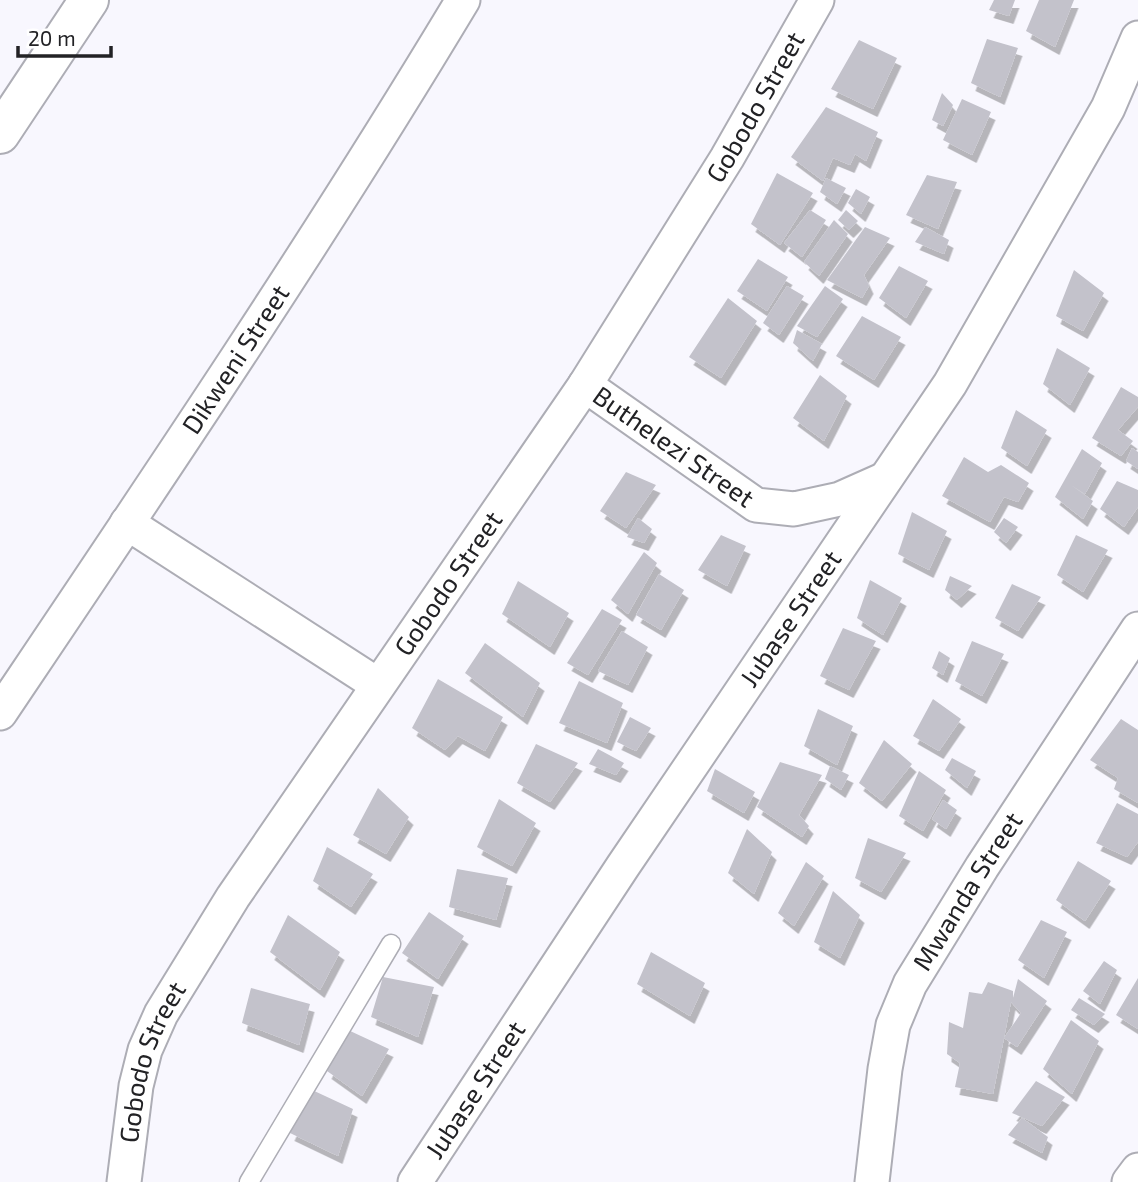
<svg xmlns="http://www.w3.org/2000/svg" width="1138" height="1182" font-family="'Exo 2',sans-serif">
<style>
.building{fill:#c3c2cb;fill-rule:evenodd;filter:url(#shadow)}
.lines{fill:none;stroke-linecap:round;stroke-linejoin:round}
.service-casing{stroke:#adadb5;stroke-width:21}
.minor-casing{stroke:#adadb5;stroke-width:37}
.tertiary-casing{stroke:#adadb5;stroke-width:42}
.service{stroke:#fff;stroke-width:18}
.minor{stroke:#fff;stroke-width:33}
.tertiary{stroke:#fff;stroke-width:38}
.labels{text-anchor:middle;stroke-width:5;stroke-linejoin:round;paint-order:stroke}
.street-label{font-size:26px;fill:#222225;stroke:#fff}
</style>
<defs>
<filter id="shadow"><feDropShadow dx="4.5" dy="8" stdDeviation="0" flood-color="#0004"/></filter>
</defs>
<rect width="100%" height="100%" fill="#f8f7fe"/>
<path class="building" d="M994,0h21l-6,16 -20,-6z
M1039,0h35l-19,47 -29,-16z
M987,39l31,9 -18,49 -29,-14z
M859,40l38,18 -24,51 -42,-20z
M942,93l11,12 -10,21 -11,-6z
M962,99l29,13 -19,43 -29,-15z
M826,107l52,25 -12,29 -11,-7 -5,11 -17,-7 -10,23 -32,-24z
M777,173l36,20 -33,52 -29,-21z
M927,175l30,7 -19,47 -32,-14z
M826,178l20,10 -9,16 -17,-12z
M856,189l14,8 -9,17 -13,-11z
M810,210l16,10 -24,37 -18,-14z
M846,210l12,11 -9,9 -11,-10z
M834,220l14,14 -29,42 -15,-14z
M865,227l25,11 -26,37 5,11 -7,12 -35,-18z
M925,227l24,13 -5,14 -29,-12z
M758,259l30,18 -21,34 -30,-20z
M899,266l29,15 -22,37 -27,-20z
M1074,270l30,23 -21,38 -27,-15z
M787,286l17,10 -25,39 -16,-12z
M825,286l18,13 -26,38 -20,-11z
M728,298l29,23 -36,57 -32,-21z
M862,316l39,21 -27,43 -38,-24z
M797,330l25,14 -9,17 -20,-18z
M1057,348l33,20 -20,37 -27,-21z
M820,375l27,21 -23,45 -31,-23z
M1121,387l17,10v10l-20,23 15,11 -12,15 -29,-18z
M1016,410l31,20 -20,36 -26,-18z
M1132,448l6,4v17l-12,-8z
M1082,449l20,14 -17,31 -14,-9 22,16 -10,18 -28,-22z
M964,457l24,15 13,-7 28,18 -11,19 -14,-5 -14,25 -48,-26z
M626,472l30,13 -30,43 -26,-17z
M1117,481l21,9v17l-14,20 -24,-18z
M912,512l35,19 -18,39 -31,-16z
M638,518l14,11 -8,14 -17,-6z
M1004,518l14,9 -12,16 -12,-11z
M721,535l25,11 -19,40 -29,-16z
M1076,535l32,15 -25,42 -26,-17z
M644,552l13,11 -29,51 -17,-14z
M659,574l25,16 -23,40 -25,-15z
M950,576l22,10 -15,14 -12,-10z
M870,580l32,18 -19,37 -26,-17z
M518,581l51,32 -19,34 -48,-33z
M1012,584l29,13 -23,34 -23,-13z
M602,609l20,11 -34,55 -21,-12z
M843,628l33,13 -27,49 -29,-14z
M622,631l26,16 -20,38 -30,-14z
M972,641l32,13 -22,42 -27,-15z
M485,643l55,40 -17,34 -58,-44z
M939,651l11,7 -7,17 -11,-7z
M438,679l65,38 -18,34 -27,-15 -13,14 -33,-22z
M579,681l44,22 -16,40 -48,-20z
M933,699l28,20 -22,32 -26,-15z
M818,709l35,17 -16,39 -33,-19z
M630,717l21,11 -15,23 -19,-9z
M1121,719l17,11v73l-24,-14 4,-11 -28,-18z
M884,740l28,24 -30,37 -23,-18z
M536,744l42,19 -28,39 -33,-19z
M598,749l26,14 -8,12 -27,-11z
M952,758l24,13 -9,17 -22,-18z
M780,762l42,13 -23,40 10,11 -7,11 -45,-30z
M830,766l19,9 -8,15 -16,-11z
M715,769l40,23 -11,21 -37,-22z
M919,771l27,19 -23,41 -24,-15z
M378,788l31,29 -23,37 -33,-19z
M499,799l37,24 -24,43 -35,-19z
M943,800l14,10 -11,19 -14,-10z
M1117,803l21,11v28l-11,15 -31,-14z
M747,829l25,23 -18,42 -26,-21z
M868,838l38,15 -25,39 -26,-14z
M327,847l46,27 -22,33 -38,-26z
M1078,861l33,20 -26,40 -29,-21z
M806,862l18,14 -30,50 -16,-13z
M457,869l51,9 -12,42 -47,-13z
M833,891l27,24 -20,43 -26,-16z
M429,912l35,24 -26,43 -36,-26z
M288,915l52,37 -20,38 -50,-38z
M1041,920l26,12 -23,46 -26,-18z
M651,952l54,31 -15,33 -53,-32z
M1104,961l13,9 -17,34 -17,-13z
M383,977l51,10 -16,50 -47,-20z
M1138,978v51l-22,-14z
M1018,979l29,22 -30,46 -13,-9 -11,56 -38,-7 5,-24 -13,-9 2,-32 14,6 6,-36 13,2 6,-12 25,9v7zM1011,1002l10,11 -17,25z
M251,988l59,16 -11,41 -57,-22z
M1079,998l26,16 -11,11 -23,-15z
M1071,1020l28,21 -27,53 -29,-25z
M348,1030l41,19 -27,47 -35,-25z
M1036,1081l29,16 -23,29 -30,-13z
M310,1089l43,20 -15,47 -48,-23z
M1022,1118l26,19 -6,16 -34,-18z"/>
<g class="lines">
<defs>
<path id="service" d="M249,1182l142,-238"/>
<g id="minor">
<path id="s1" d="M585,385l171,120 38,4 46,-10 45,-20"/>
<path d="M127,523l251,162"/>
<path id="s2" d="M0,713c158,-235 317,-470 463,-713"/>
<path id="s3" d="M124,1182l12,-96 9,-36 16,-36 72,-117 352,-512 142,-227 90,-158"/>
<path id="s4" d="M415,1182l208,-316 327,-482 158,-276 30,-70"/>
<path id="s5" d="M872,1182l13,-113 8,-44 17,-41 72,-117 156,-238"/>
<path d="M1129,1182l9,-12"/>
</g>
<path id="tertiary" d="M0,134l89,-134"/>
</defs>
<use href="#service" class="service-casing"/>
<use href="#minor" class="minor-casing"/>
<use href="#tertiary" class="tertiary-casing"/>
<use href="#service" class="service"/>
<use href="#minor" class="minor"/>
<use href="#tertiary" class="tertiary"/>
</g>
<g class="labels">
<g class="street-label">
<text dy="9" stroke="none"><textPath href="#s3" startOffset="1258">Gobodo Street</textPath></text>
<text dy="9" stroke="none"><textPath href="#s2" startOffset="425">Dikweni Street</textPath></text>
<text dy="9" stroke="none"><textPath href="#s1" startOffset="108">Buthelezi Street</textPath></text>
<text dy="9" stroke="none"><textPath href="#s3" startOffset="691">Gobodo Street</textPath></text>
<text dy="9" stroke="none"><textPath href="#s4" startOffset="677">Jubase Street</textPath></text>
<text dy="9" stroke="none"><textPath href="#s5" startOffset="312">Mwanda Street</textPath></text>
<text dy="9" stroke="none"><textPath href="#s3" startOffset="124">Gobodo Street</textPath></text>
<text dy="9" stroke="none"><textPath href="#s4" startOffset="110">Jubase Street</textPath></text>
</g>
</g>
<path d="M18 46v10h93v-10" fill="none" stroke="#222225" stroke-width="3.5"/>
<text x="28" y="46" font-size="21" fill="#222225" stroke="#ffffff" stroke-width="5" paint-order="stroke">20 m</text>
</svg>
